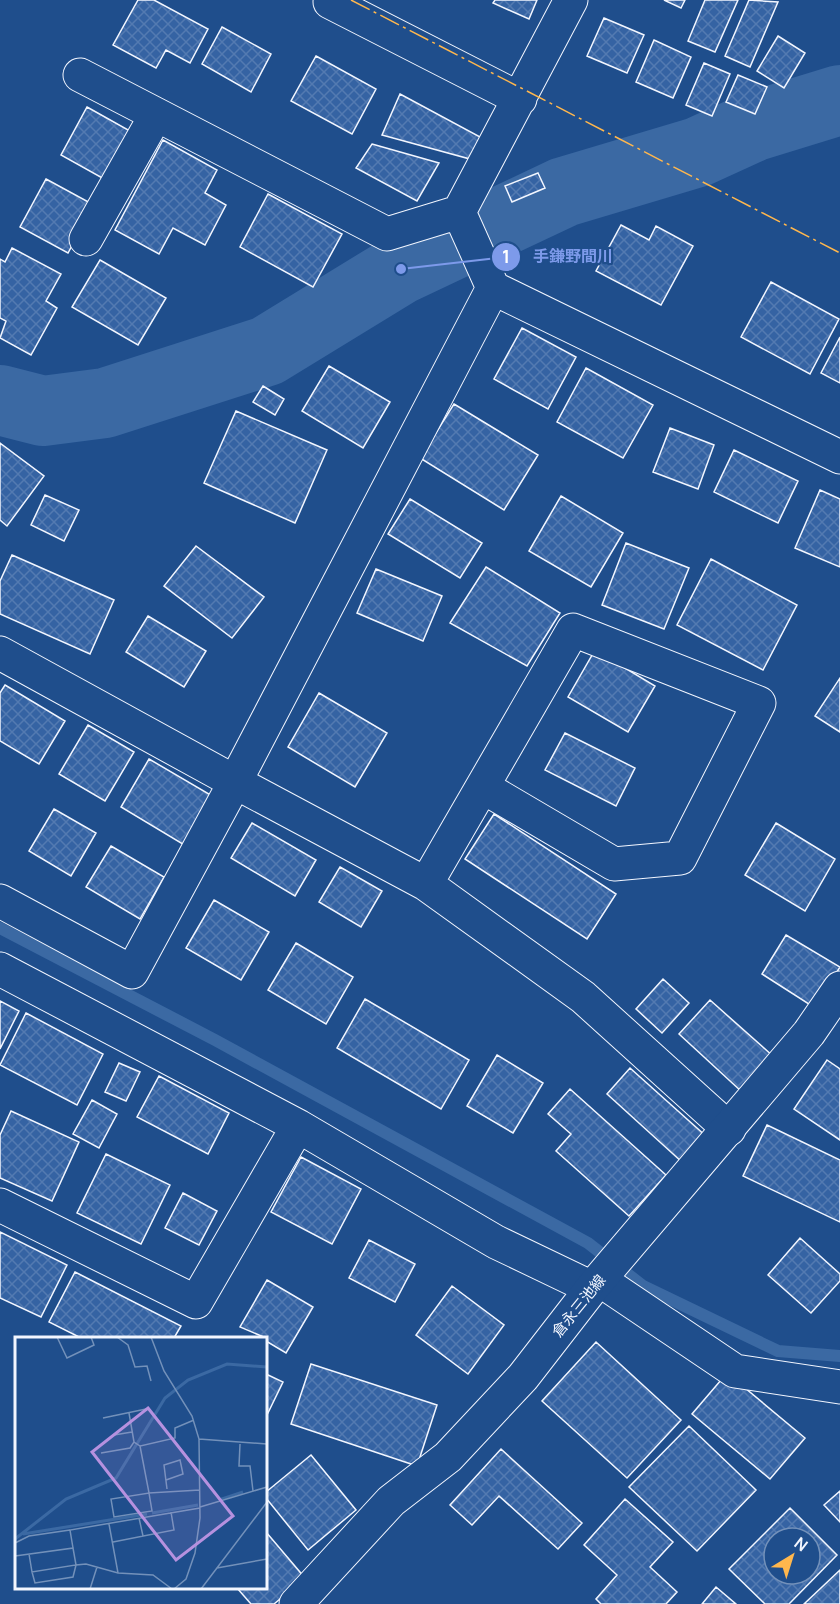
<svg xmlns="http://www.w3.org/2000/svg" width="840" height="1604" font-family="Manrope,'Noto Sans JP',sans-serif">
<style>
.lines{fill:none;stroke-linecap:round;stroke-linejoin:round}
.stream{stroke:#3b69a3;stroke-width:12}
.river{stroke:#3b69a3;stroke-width:70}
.building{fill:url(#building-cross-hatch);stroke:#f2f6ff;stroke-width:1.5;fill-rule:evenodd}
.street-casing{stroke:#f2f6ff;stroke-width:35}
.secondary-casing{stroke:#f2f6ff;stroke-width:35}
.street{stroke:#1f4e8c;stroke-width:33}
.secondary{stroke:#1f4e8c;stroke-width:33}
.power{stroke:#ffb74d;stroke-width:1.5;stroke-dasharray:21 4.5 3 4.5;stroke-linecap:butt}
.labels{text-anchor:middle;stroke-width:4.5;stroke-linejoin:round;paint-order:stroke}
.street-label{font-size:15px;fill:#f2f6ff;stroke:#1f4e8c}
.inset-river{fill:none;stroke:#3b69a3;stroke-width:3}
.inset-road{fill:none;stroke:#7391ba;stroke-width:1.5}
.view{fill:#b691df;fill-opacity:0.15;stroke:#b691df;stroke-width:3}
.inset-edge{fill:none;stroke:#f2f6ff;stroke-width:3}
.leader{fill:none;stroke:#7d9aea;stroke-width:2}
.callout-dot{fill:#7d9aea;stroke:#1f4e8c;stroke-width:2}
.mark-label{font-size:18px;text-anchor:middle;font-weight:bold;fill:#fff}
.callout-label{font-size:16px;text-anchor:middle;font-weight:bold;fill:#7d9aea;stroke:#1f4e8c;stroke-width:4.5;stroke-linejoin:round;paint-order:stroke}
</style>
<defs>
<pattern id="building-cross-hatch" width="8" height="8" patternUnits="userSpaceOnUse" patternTransform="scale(1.5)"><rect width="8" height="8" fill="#3563a3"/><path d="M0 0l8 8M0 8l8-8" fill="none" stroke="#537ab1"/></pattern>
</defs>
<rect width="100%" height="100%" fill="#1f4e8c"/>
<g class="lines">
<path class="stream" d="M0,928l215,112 373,203 55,43 135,65 62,5"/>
<path class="river" d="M0,400l43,11 62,-8 162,-52 134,-82 163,-77 134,-40 57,-26 85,-26"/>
</g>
<path class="building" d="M138,0h16l54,29 -18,34 -24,-13 -10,18 -43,-23z
M495,0h42l-8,19 -36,-16z
M664,0h21l-4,8z
M705,0h33l-23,52 -27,-11z
M749,0l29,2 -28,65 -25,-11z
M604,18l40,17 -17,38 -40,-17z
M222,27l49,27 -20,38 -49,-28z
M778,36l27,17 -21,35 -27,-17z
M654,40l37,17 -18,41 -37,-16z
M316,56l60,33 -24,45 -61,-33z
M704,63l26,11 -18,42 -26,-11z
M738,75l29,12 -12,27 -29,-12z
M400,94l82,44 -12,21 -88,-24z
M87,107l43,24 -26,48 -43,-24z
M163,140l54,30 -12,23 21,12 -21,40 -32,-17 -14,26 -44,-24z
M372,144l67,19 -22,38 -61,-33z
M538,173l7,15 -33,14 -7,-16z
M46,179l48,26 -26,48 -48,-26z
M268,194l74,40 -29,53 -73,-40z
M621,225l28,15 7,-14 37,20 -32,59 -65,-34z
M12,248l49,26 -15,27 11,7 -26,47 -31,-17 6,-17 -6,-3v-59l5,3z
M100,260l66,38 -28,47 -66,-38z
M771,282l68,37 -29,55 -69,-37z
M522,328l54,29 -28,52 -54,-30z
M840,337v46l-19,-10z
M329,366l61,36 -27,46 -61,-37z
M586,368l67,37 -30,53 -66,-36z
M263,386l21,13 -9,16 -22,-13z
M454,404l84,51 -34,55 -84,-52z
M236,411l91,39 -32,73 -91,-40z
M670,428l44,17 -16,44 -45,-17z
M0,443l44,33 -37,50 -7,-6z
M734,450l64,31 -20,42 -64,-31z
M820,490l20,9v68l-45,-19z
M45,495l34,15 -15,31 -33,-16z
M561,496l62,37 -32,54 -62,-36z
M410,499l72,44 -22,35 -72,-44z
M626,543l63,25 -25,61 -62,-24z
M196,546l68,51 -32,41 -68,-52z
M12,555l102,45 -24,54 -90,-40v-33z
M711,559l86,46 -34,65 -86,-45z
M486,567l74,46 -33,53 -77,-43z
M376,569l66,27 -19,45 -66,-28z
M148,616l58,35 -22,36 -58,-35z
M595,650l60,36 -27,46 -60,-35z
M840,678v54l-25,-16z
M5,685l60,36 -26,43 -39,-23v-48z
M319,693l68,40 -32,54 -67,-40z
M88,725l46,27 -29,49 -46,-27z
M565,733l70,35 -19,38 -71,-36z
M149,759l65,38 -28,49 -65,-39z
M54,809l42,24 -25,43 -42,-25z
M494,814l122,80 -29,45 -122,-80z
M252,823l64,37 -21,36 -64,-38z
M776,823l59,36 -30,52 -60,-36z
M111,846l53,31 -24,42 -54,-32z
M340,867l42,24 -21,36 -42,-25z
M214,900l55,32 -28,48 -55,-32z
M786,935l54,32 -25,41 -53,-34z
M296,943l57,34 -27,47 -58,-34z
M663,979l26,24 -27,30 -26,-24z
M365,999l104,61 -28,49 -104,-61z
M710,1000l64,57 -32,35 -63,-58z
M0,1001l19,10 -19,38z
M26,1013l77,41 -26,51 -77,-40z
M497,1055l46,28 -30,50 -46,-27z
M827,1060l13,9v71l-46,-31z
M119,1063l21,9 -14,29 -21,-9z
M630,1068l77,69 -24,26 -76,-69z
M159,1076l70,37 -21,41 -71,-37z
M570,1089l96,86 -37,41 -73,-65 15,-17 -23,-20z
M92,1100l25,14 -18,34 -26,-14z
M11,1111l68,31 -27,59 -52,-23v-43z
M767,1125l73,35v62l-97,-46z
M106,1154l64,31 -29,59 -64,-31z
M301,1157l60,32 -29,55 -61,-32z
M183,1193l34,18 -18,34 -34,-17z
M0,1232l67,33 -26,52 -41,-19z
M800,1238l40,36v7l-29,32 -43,-38z
M369,1240l46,24 -20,38 -46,-24z
M75,1272l106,54 -7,12h-93l-32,-16z
M267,1280l46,27 -27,46 -20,-12v-3l-26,-11z
M452,1286l52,39 -36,49 -52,-39z
M596,1342l85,78 -54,58 -85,-77z
M311,1364l126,41 -20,61 -126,-42z
M727,1373l78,65 -35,41 -78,-65z
M266,1374l17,8 -17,35z
M689,1426l67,64 -59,61 -68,-64z
M501,1449l81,74 -24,26 -59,-53 -27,29 -22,-20z
M311,1455l45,55 -48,40 -42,-52v-6z
M840,1491v31l-16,-17z
M625,1499l48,43 -23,25 27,25 -11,12h-65l-5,-5 21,-24 -33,-30z
M790,1508l47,47 -48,49h-24l-36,-35zM774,1538h36v36h-36z
M266,1532l39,46 -31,26h-23l-14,-16h29z
M840,1570v34h-36z
M716,1587l20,17h-34z"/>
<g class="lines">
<defs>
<path id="street" d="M330,2l190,97
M80,75l307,159 72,-22
M86,239l70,-124
M493,288l-34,-76 112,-212
M0,653l235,129 -103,190 -132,-71
M426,884l147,-254 186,73 -79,155 -66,6 -131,-77
M0,969l298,157 198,116 96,46
M729,1129l-146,-132 -157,-113 -191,-102 258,-494 347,169
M0,1205l196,97 102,-176
M600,1280l135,91 105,16"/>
<path id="secondary" d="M296,1604l95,-103 57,-44 75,-80 69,-89 217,-255 31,-45"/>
</defs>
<use href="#street" class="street-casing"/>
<use href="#secondary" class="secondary-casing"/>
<use href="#street" class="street"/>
<use href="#secondary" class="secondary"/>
<path class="power" d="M351,0l489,253"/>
</g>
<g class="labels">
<g class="street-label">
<text transform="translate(579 1306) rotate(-51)" y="5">倉永三池線</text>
</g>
</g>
<g transform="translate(15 1337)">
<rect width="252" height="252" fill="#1f4e8c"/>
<path class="inset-river" d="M204,163l24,-8M137,176l46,-8M8,197l124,-20M0,202l51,-40 50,-21 49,-80 23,-18 39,-16 40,3"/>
<path class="inset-road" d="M42,0l10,21 27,-13 -3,-8M102,0l11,8 7,22 12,-1 4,15M136,0l13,34 28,45 7,23 1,79 -5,35 -9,26 -12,10M114,76l5,29 6,4M88,81l43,-9M179,83l-19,8v10l-35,8 9,47 51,-3M99,98l18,-3M184,102l68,5M225,107l-1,22h11l3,25M86,116l29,-5 4,-6M151,143l17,-6 -3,-14 -16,5 3,24M134,156l3,18 -38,6 -3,-18zM185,170l67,-20M124,181l4,18M94,187l9,49M98,205l61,-12 -3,-18M0,206l14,-7 41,-6M14,217l3,18 44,-7 -3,-17M0,219l58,-8 -3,-18 130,-22M202,231l50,-9M17,235l3,11 38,-6 3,-12 10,-1 32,9 35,2 19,14M75,252l7,-22M186,252l66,-87"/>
<path class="view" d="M133,71l85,108 -57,44 -84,-108z"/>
<rect width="252" height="252" class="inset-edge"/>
</g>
<path class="leader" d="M401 269L506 257"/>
<g class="callout-dot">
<circle cx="401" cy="269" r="6"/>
<circle cx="506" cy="257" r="15"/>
</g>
<g class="mark-label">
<text x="506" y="263">1</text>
</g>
<g class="callout-label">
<text x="573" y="262">手鎌野間川</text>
</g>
<g transform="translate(792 1556) rotate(38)"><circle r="28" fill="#1f4e8c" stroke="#7391ba" stroke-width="1.5"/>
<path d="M0-4.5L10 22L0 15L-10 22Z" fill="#ffb74d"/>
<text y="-9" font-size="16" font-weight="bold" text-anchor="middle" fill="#f2f6ff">N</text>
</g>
</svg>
